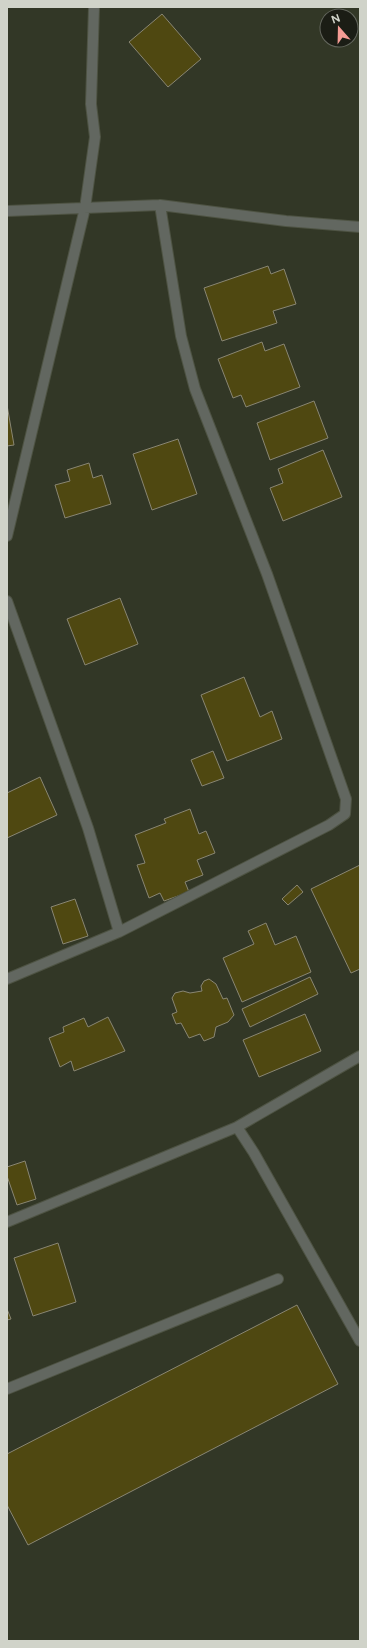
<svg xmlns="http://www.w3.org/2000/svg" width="367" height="1648" font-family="Figtree,sans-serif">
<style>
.building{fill:#4f4811;stroke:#898673}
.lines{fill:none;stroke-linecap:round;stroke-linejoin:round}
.minor-casing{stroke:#4e5343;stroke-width:12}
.minor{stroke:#626760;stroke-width:10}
</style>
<rect width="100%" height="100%" fill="#323726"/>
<path class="building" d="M162,14l39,45 -33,28 -39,-45z
M268,266l3,8 13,-5 12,35 -23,7 4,12 -55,18 -18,-53z
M262,342l3,9 19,-7 16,43 -54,20 -5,-12 -8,3 -15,-39z
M314,401l14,37 -58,22 -13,-37z
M7,405l7,40 -7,1z
M178,439l19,55 -45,16 -19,-56z
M323,450l19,47 -59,24 -13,-33 13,-5 -5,-14z
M89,463l4,15 9,-3 9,29 -46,14 -10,-33 15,-4 -3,-11z
M120,598l18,46 -53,21 -18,-46z
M244,677l16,40 12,-6 10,28 -55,22 -26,-66z
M213,751l11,27 -22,8 -11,-26z
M40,777l17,38 -50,23v-45z
M190,809l9,25 7,-3 9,22 -18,7 6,15 -18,7 4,10 -25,9 -4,-8 -11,5 -12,-33 8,-2 -10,-28 31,-12 -2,-4z
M360,865v104l-9,4 -40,-84z
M297,885l6,7 -15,13 -6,-6z
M75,899l13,37 -25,8 -12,-37z
M266,923l9,22 21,-9 15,36 -69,30 -19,-44 31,-14 -6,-13z
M310,977l8,17 -68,33 -8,-18z
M209,979l7,5 7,15 4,-1 7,17 -6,7 -12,5 -2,10 -10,4 -4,-7 -11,4 -8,-15 -5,1 -4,-10 5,-2 -5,-14 3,-5 8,-2 7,2 12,-2 -1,-5 3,-5z
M305,1014l16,37 -62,26 -16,-37z
M108,1017l17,34 -51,20 -3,-10 -11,6 -11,-29 15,-6 -1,-5 21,-9 4,9z
M25,1161l11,38 -19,6 -10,-29v-9z
M58,1243l18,59 -43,14 -19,-58z
M297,1305l41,79 -310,161 -21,-40v-51z
M7,1309l4,10 -4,1z"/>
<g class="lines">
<defs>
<path id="minor" d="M7,211l153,-6 126,16 74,6
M7,536l78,-328 10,-71 -4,-33 3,-97
M7,601l81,227 31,104
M7,979l112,-47 210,-107 16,-11 1,-15 -79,-225 -72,-185 -14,-53 -21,-131
M237,1127l123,-71
M7,1222l230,-95 17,26 106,188
M7,1389l271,-110"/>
</defs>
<use href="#minor" class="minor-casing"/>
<use href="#minor" class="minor"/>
</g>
<rect width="367" height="1648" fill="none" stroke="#d0d3c9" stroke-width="16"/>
<g transform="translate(339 28) rotate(340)"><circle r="19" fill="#1b1d15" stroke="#63665d"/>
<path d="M0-3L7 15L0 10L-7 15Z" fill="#f59c95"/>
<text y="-6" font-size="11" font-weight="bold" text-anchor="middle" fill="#d0d3c9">N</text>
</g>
</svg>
